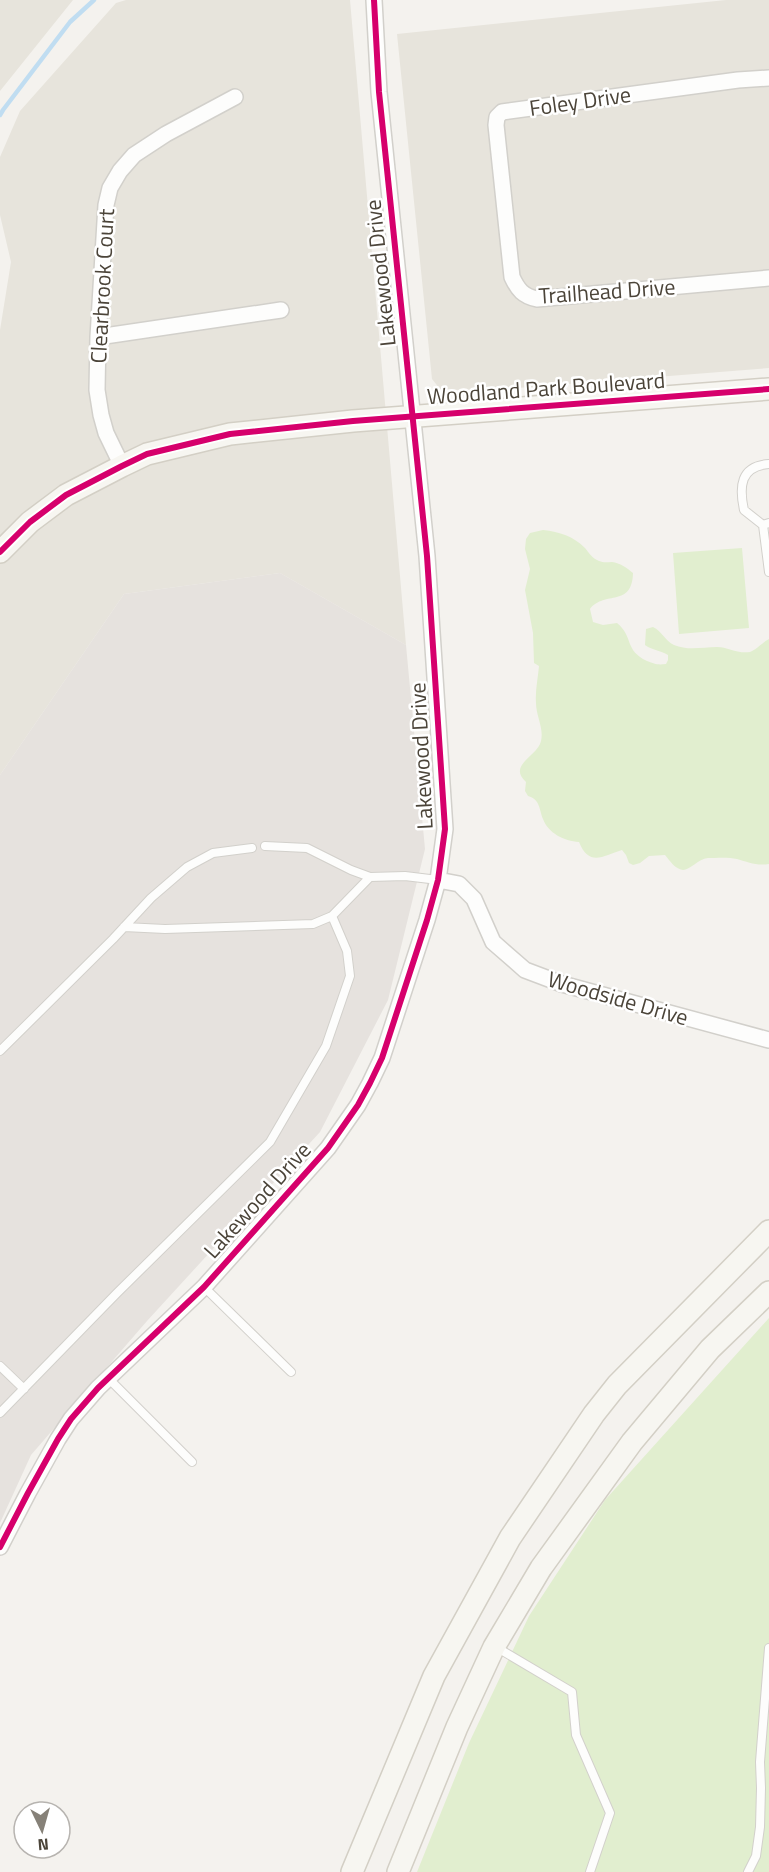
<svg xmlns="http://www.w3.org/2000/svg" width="769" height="1872" font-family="'Titillium Web',sans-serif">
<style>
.residential{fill:#e7e4dc}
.industrial{fill:#e6e2de}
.green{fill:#e1eecf}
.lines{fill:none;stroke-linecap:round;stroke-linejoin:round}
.stream{stroke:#c0ddf1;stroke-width:4.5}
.lane-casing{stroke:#d2d0cb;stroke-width:10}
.street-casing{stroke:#d2d0cb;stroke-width:18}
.secondary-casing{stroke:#d3cfc5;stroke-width:24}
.lane{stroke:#fdfdfc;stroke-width:8}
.street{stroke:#fdfdfc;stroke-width:15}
.secondary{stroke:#f7f6f1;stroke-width:21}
.cycleway-casing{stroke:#fff;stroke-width:10}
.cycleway{stroke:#d6006c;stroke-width:6}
.labels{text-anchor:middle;stroke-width:5;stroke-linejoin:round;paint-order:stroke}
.street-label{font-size:22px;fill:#4b4439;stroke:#fff}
</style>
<rect width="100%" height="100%" fill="#f4f2ee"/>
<path class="residential" d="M0,0h73l-73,91z
M126,0h224l56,645 -126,-72 -156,21 -124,181v-445l11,-68 -11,-47v-58l20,-46 96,-108z
M726,0h43v368l-290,23 -39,-2 -8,-10 -35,-345z"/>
<path class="industrial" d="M280,573l126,72 19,204 -37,151 -68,132 -173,189 -116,134 -31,68v-748l124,-181z"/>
<path class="green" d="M543,530c17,2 30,6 42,18 4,5 7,10 14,13 5,2 8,1 13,1 8,1 15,6 21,11 -1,35 -28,17 -43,36l3,13 10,3 14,-2c17,14 7,27 30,38 8,3 10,4 19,3l2,-4v-5c-9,-5 -16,-5 -23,-10l1,-16 7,-2c9,4 12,14 21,18 14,6 29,2 43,2 11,0 20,7 33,5 6,-2 13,-10 19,-13v225c-13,2 -21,-2 -32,-5 -8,-2 -21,-1 -29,-1 -10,1 -18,12 -25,12 -8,-1 -13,-9 -18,-15l-16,1 -9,7 -7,2 -4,-2 -3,-8 -4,-5c-19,6 -33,17 -43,-8 -15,-1 -31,-9 -36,-23 -4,-10 -3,-20 -15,-23l-3,-5 1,-9c-19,-17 12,-26 15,-41 3,-13 -5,-25 -5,-38 -1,-12 2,-25 3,-37l-5,-3 -1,-30 -8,-43 5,-21 -5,-20 1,-10 4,-6z
M742,548l7,80 -70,6 -6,-81z
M769,1318v554h-352l52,-129 60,-127 76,-116z"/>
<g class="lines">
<path class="stream" d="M0,115l3,-5 67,-88 24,-22"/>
<defs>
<path id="lane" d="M769,464c-29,2 -30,23 -25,46l19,15 6,-2
M763,525l6,47
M265,846l42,2 44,22 19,7 35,-1 33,4
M124,927l41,2 148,-5 19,-8 38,-39
M0,1051l113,-112 38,-41 36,-31 26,-14 39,-5
M204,1287l87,85
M0,1366l24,23
M108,1378l84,84
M0,1413l117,-120 153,-151 56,-96 24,-70 -3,-25 -15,-35
M496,1647l76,45 4,43 34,78 -20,59
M748,1872l8,-16 4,-29 1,-39 -1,-26 9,-114"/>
<path id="street" d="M769,78l-31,2 -236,32 -5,5 -1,8 16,152c6,13 11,19 25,22l232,-21
M98,337l183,-27
M122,466l-16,-33 -5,-18 -4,-25 1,-53 8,-132 4,-17 10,-17 14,-16 32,-21 69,-37
M438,880l21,4 15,15 19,43 32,28 37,14 207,56
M0,1547l28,-54 30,-54 13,-20 27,-31 106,-101 124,-139 30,-43 12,-22 12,-25 45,-138 11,-40 7,-51 -18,-273 -48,-464 -5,-92"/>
<path id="secondary" d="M0,552l30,-30 36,-27 56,-29 25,-12 83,-20 123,-13 416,-32
M352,1872l82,-196 76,-138 84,-124 23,-29 152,-154
M398,1872l59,-145 37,-80 47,-79 91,-126 78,-93 59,-57"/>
</defs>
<use href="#lane" class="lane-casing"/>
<use href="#street" class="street-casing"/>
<use href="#secondary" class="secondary-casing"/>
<use href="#lane" class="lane"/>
<use href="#street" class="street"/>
<use href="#secondary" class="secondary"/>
<defs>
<path id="cycleway" d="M0,552l30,-30 36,-27 56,-29 25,-12 83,-20 123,-13 416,-32
M0,1547l28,-54 30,-54 13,-20 27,-31 106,-101 124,-139 30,-43 12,-22 12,-25 45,-138 11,-40 7,-51 -18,-273 -48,-464 -5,-92"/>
</defs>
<use href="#cycleway" class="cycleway-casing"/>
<use href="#cycleway" class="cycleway"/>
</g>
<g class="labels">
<g class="street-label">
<text transform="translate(580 101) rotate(-8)" y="8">Foley Drive</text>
<text transform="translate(380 273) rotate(-96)" y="8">Lakewood Drive</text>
<text transform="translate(102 286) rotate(-87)" y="8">Clearbrook Court</text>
<text transform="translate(607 291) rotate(-4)" y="8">Trailhead Drive</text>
<text transform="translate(546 388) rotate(-4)" y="8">Woodland Park Boulevard</text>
<text transform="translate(421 756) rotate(-93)" y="8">Lakewood Drive</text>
<text transform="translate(618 998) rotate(16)" y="8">Woodside Drive</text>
<text transform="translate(257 1200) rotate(-48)" y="8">Lakewood Drive</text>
</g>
</g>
<g transform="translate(42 1830) rotate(175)"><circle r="28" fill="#ffffff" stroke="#b7b4b0" stroke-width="1.5"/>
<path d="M0-4.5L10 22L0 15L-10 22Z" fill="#868178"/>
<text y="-9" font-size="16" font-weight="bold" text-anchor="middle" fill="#4b4439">N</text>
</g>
</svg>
